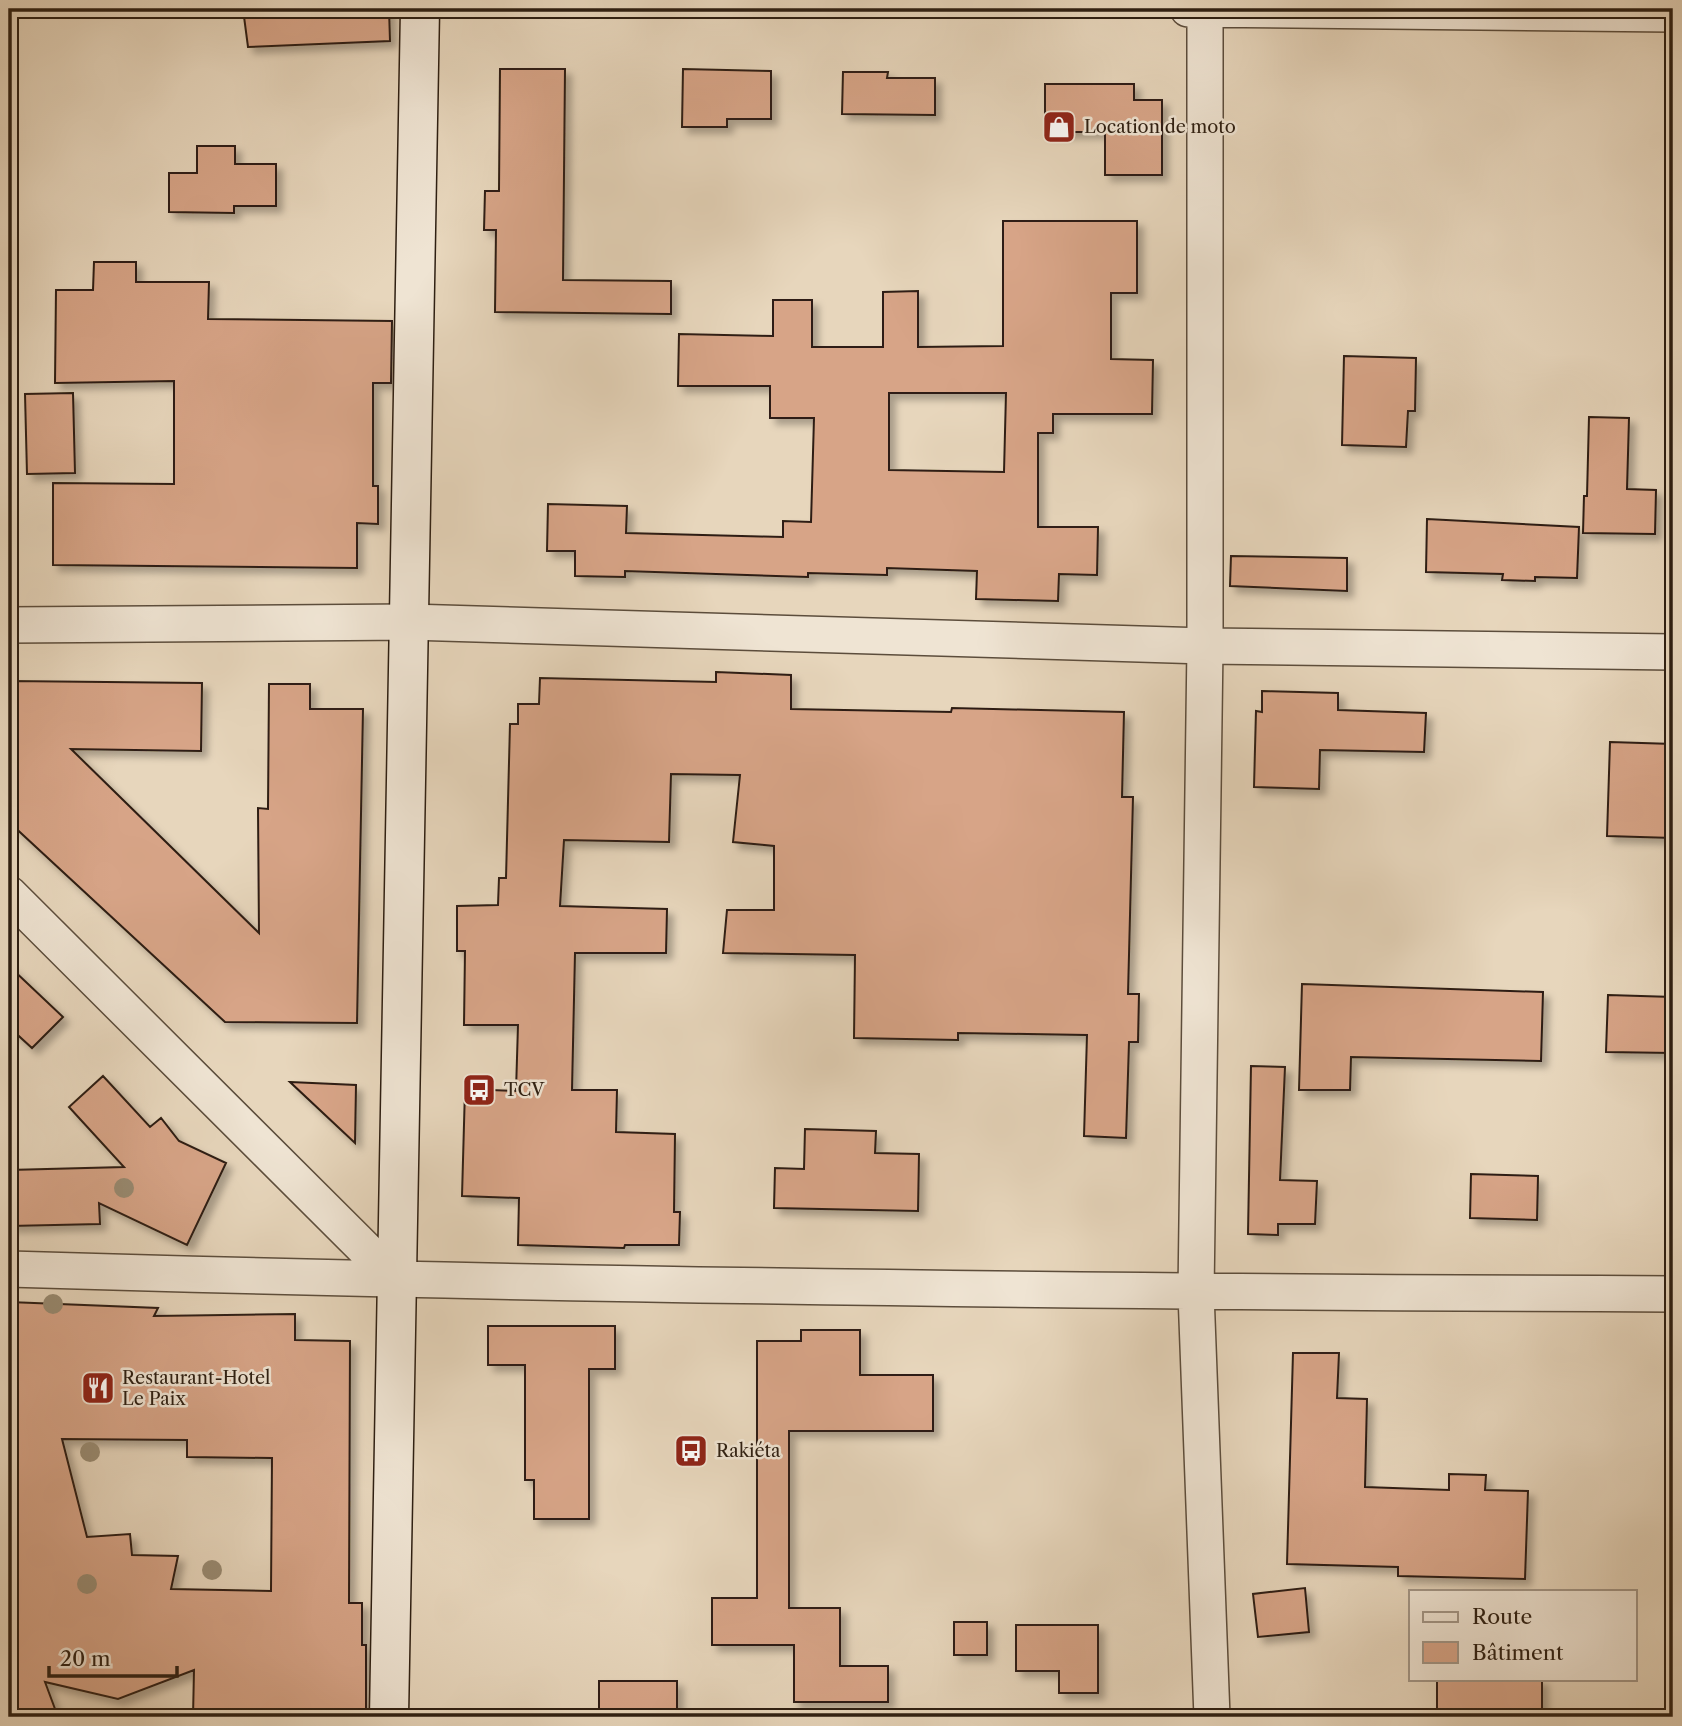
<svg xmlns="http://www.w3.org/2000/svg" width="1682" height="1726" font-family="'Libre Caslon Text',serif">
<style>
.building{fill:#d7a487;stroke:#2e1f12;stroke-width:2;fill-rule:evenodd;filter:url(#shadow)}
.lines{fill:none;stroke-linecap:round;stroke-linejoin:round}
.minor-casing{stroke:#5c4d3c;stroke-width:38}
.secondary-casing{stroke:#2e1f12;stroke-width:41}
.minor{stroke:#efe4d3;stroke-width:35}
.secondary{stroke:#efe4d3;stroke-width:38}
.tree{fill:#998b72}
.labels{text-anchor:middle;stroke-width:5;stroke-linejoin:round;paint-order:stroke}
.poi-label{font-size:18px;fill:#2e1f12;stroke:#efe4d3;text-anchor:start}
</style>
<defs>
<filter id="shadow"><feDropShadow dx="6" dy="6" stdDeviation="3.5" flood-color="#0004"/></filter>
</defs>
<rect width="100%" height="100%" fill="#e7d6bc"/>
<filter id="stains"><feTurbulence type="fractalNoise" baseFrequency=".00286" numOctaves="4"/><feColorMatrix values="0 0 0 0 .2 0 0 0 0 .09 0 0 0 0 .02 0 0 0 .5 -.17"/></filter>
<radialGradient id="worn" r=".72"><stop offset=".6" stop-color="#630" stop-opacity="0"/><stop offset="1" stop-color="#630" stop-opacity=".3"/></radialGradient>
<path class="building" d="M243,9h146l1,32 -142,6z
M500,69h65l-2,211 108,1v33l-176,-2 1,-82h-12l1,-39h14z
M683,69l88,2v48h-44v8h-45z
M843,72h45l-1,6h48v37l-93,-1z
M1045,84h89v16h28v75h-57v-43h-60z
M197,146h38v18h41v42h-42v7l-65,-1v-39h28z
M1003,221h134v72h-26v66l42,1 -1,54h-99v19h-15v94h60l-1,48 -38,-1 -1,27 -82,-2 1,-28 -90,-3v7l-79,-2v4l-183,-6v6l-50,-1v-25h-28l1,-47 79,2 -1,27 157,4v-16l28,1 3,-104h-44v-32h-92l1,-52 94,2v-36h39v47h71v-55l35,-1v56l85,-1zM889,393h117l-2,79 -115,-2z
M94,262h42v20h73l-1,37 184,2 -1,62h-18v103h5v38l-21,-1v45l-304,-3v-82l121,1v-103l-119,2 1,-93h37z
M1344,356l72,2 -1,53h-7l-2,36 -64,-2z
M73,393l2,80 -48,1 -2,-80z
M1589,417l40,1 -2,71 29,1 -1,44 -72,-1 1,-37h3z
M1427,519l152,8 -2,51 -42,-1v4l-33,-1 1,-6 -77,-2z
M1231,556l116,2v33l-117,-5z
M716,672l75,3v34l160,3 1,-4 172,4 -2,85h11l-5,197h11l-1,48h-9l-3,96 -42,-2 3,-101 -129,-2v7l-104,-2 1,-83 -132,-2 4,-43h47v-64l-41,-4 7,-67 -69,-1 -2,68 -105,-2 -4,66 107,3 -1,44h-91l-3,137h45l-1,42 59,2 -1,78h6l-1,33h-54l-1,3 -106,-3 1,-47 -57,-2 3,-107 51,2 2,-66h-54l1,-74h-8v-45l41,-1 1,-27h7l4,-154h8v-20h21l1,-26 176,4z
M9,681l193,2 -1,68 -130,-2 188,184 -1,-125 10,1 1,-125h41v25h53l-6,314 -132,-1 -216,-200z
M1262,691l76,2v17l88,3 -2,39 -104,-2 -1,39 -65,-2 2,-76 6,1z
M1610,742l63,2v94l-66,-2z
M9,966l54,51 -31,31 -23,-21z
M1302,984l241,8 -2,69 -190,-4 -1,33h-51z
M1608,995l65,2v56l-67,-1z
M1251,1066l34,1 -5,113 37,1 -2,43h-37v11l-30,-1z
M103,1076l47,51 11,-9 18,23 47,22 -39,82 -88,-42 1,21 -91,2v-56l115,-3 -55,-60z
M290,1082l66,3 -1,58z
M805,1129l71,2 -1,22 44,1 -1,57 -144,-3 1,-40 29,1z
M1471,1174l67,2 -1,44 -67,-2z
M9,1302l149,6 -4,8 141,-2v26l55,1 -1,262h13v42h4v72h-173l1,-47 -76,29 -73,-17 13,35h-49zM62,1439l125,1v17l85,1 -1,133 -100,-2 7,-33 -46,-1 -2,-21 -43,3z
M488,1326h127v43h-26v150h-55v-39h-9v-115h-37z
M801,1330h59v45h73v56h-144v177h51v58h48v36h-94v-57h-82v-47h45v-257h44z
M1293,1353h46l-2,45 30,1 -2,88 84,3v-16l37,1 -1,15 43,1 -3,88 -127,-3v-9l-111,-3z
M1305,1588l4,44 -51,5 -5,-43z
M954,1622h33v33h-33z
M1016,1625h82v68h-39v-22h-43z
M1437,1679h105v38h-55v-3h-50z
M599,1681h78v36h-78z"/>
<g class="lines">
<defs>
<path id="minor" d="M1188,9l485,5
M1205,9v637l-9,647 16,424
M9,625l400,-3 796,24 468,6
M9,894l388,387
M9,1269c554,17 1109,23 1664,25"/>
<path id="secondary" d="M389,1717l31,-1708"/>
</defs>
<use href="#minor" class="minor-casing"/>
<use href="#secondary" class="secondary-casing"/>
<use href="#minor" class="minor"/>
<use href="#secondary" class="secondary"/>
</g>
<g class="tree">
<circle cx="124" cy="1188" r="10"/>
<circle cx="53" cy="1304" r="10"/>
<circle cx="90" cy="1452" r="10"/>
<circle cx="212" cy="1570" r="10"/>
<circle cx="87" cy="1584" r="10"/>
</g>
<defs>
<symbol id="shop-square" viewBox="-11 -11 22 22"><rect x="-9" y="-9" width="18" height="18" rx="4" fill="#8f2418" stroke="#efe4d3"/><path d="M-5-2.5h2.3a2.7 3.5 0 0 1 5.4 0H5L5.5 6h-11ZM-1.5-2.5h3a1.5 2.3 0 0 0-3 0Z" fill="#fff"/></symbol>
<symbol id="bus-square" viewBox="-11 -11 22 22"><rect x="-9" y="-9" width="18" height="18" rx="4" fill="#8f2418" stroke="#efe4d3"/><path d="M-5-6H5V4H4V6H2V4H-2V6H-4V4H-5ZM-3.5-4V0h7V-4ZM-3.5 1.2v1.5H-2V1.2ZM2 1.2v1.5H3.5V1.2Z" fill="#fff"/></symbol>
<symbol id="restaurant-square" viewBox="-11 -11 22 22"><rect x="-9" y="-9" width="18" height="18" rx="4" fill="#8f2418" stroke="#efe4d3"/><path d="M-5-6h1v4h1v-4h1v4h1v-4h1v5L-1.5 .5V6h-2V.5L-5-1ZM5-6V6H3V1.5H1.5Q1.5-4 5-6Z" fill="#fff"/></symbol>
</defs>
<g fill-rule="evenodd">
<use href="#shop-square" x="1040" y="108" width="38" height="38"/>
<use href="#bus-square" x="460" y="1071" width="38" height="38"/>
<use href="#restaurant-square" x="79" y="1369" width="38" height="38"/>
<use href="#bus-square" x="672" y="1432" width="38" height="38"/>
</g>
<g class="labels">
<g class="poi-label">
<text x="1084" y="133">Location de moto</text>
<text x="504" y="1096">TCV</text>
<text x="122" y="1384">Restaurant-Hotel<tspan x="122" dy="21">Le Paix</tspan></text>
<text x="716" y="1457">Rakiéta</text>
</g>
</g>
<rect width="1682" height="1726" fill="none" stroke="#e7d6bc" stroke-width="35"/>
<rect x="10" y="10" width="1661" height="1705" fill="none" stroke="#2e1f12" stroke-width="3.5"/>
<rect x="18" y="18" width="1647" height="1691" fill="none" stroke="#2e1f12" stroke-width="2"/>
<rect x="1409" y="1590" width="228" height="91" fill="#efe4d3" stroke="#a29586" stroke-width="2"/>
<rect x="1423" y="1612" width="35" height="10" fill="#efe4d3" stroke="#a29586" stroke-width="2"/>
<text x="1472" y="1624" font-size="21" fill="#2e1f12">Route</text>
<rect x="1423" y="1642" width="35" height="21" fill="#d7a487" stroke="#a29586" stroke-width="2"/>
<text x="1472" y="1660" font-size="21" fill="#2e1f12">Bâtiment</text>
<path d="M49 1666v10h128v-10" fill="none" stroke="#2e1f12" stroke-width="3.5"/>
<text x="60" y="1666" font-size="21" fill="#2e1f12" stroke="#efe4d3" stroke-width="5" paint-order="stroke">20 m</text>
<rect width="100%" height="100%" filter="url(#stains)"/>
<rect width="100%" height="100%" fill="url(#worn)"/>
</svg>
